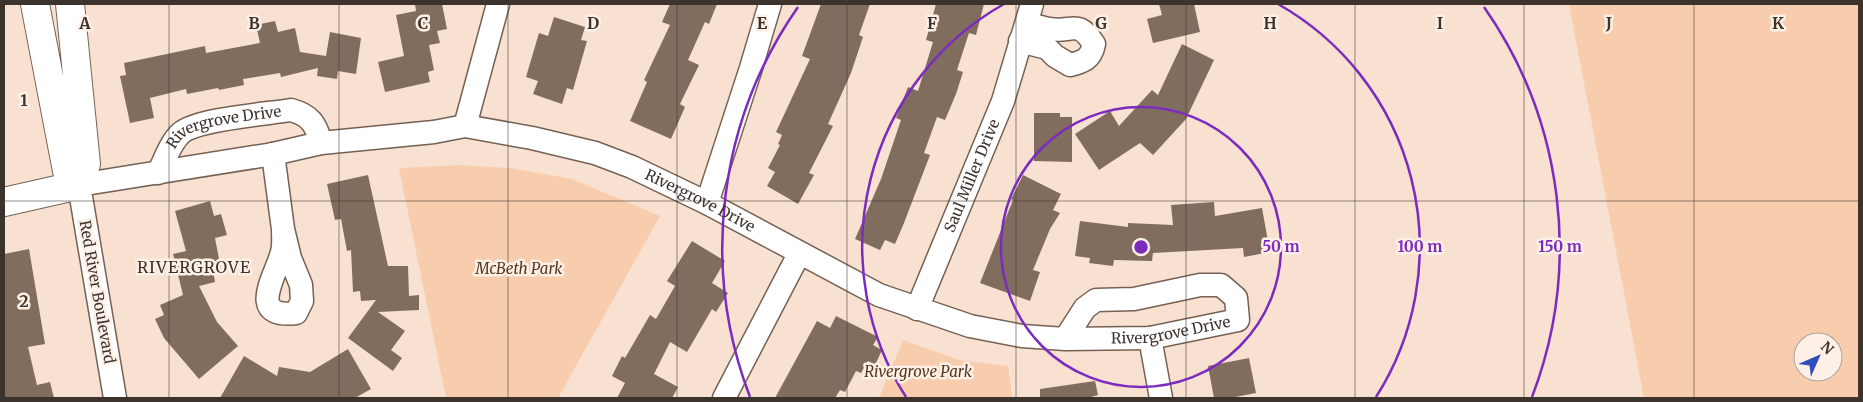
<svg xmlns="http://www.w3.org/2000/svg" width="1863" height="402" font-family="Merriweather,serif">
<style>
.green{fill:#f8cdae;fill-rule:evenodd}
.building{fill:#816d5e}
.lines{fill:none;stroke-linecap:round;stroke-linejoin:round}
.street-casing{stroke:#756153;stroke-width:25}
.secondary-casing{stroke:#756153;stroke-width:30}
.street{stroke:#fff;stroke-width:22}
.secondary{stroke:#fff;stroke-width:28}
.grid{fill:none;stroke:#3c332d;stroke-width:1;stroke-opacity:0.55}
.ring{fill:none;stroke:#7b2cbf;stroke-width:2.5}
.labels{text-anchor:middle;stroke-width:5;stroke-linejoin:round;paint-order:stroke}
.street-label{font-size:15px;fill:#3c332d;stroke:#fef0e6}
.park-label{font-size:15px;font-style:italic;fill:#56361c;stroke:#fef0e6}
.neighbourhood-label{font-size:16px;letter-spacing:1px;fill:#3c332d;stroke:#fef0e6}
.grid-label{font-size:16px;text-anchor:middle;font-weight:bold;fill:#3c332d;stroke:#fef0e6;stroke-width:5;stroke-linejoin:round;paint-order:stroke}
.centre{fill:#7b2cbf;stroke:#fef0e6;stroke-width:2.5}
.ring-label{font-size:15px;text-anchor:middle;font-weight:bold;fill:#7b2cbf;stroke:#fef0e6;stroke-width:5;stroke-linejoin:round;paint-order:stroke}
</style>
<rect width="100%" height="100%" fill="#f8e1d1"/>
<path class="green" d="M1569,4h290v394h-215zM1803,342h30v30h-30z
M459,165l52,3 61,11 88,37 -102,182h-112l-47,-230z
M903,340l56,20 49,6 4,32h-133z"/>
<path class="building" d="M415,4h27l5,25 -10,2 3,12 -11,2 5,25 -6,2 2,10 -45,10 -7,-30 26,-6 -8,-41 20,-4z
M670,4h47l-8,20 -4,-2 -17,38 11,5 -19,39 5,3 -14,32 -41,-18 17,-39 -3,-2 26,-55 -8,-3z
M821,4h49l-11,31 4,2 -12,36 -23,51 5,2 -24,47 5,2 -16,29 -31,-18 8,-14 -7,-4 12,-23 -2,-1 4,-9 -6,-3 34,-73 -8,-3z
M936,4h48l-8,31 -7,-2 -12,37 6,2 -7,22 -11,26 -8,-3 -13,36 6,2 -26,68 -9,21 -10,-4 -5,10 -25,-11 26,-60 20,-59 -5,-2 12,-31 10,4 15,-49 -7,-2z
M1159,4h35l6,28 -47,11 -6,-24 15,-4z
M554,17l31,10 -4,13 6,1 -14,49 -6,-2 -5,16 -29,-10 5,-13 -12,-4 13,-44 9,3z
M275,21l3,11 17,-4 5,24 26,4 4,-24 31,6 -5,36 -18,-3 -1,8 -20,-3 1,-8 -37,9 -1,-4 -37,6 1,6 -25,5 -1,-2 -31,6 -1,-5 -36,9 4,20 -24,5 -10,-47 6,-1 -2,-12 81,-17 1,7 54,-10 -4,-18z
M1182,44l32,16 -28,59 -33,36 -13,-12 -41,27 -24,-36 35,-23 9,15 33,-36 6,5z
M1034,113h26v4h12v45l-38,-1z
M368,175l20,91h20l1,30 10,-1v15l-41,2 27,19 -14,19 11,8 -9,13 -45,-33 28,-38 -15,1 -1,-10 -7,1 -2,-42 -4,1 -6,-32 -6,1 -8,-36z
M1023,175l38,19 -8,16 7,3 -10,16 -17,41 7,2 -10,29 -50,-18 33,-83 -2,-1z
M210,201l4,15 7,-2 6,21 -12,3 6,31 -8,1 2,12 -16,4 18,36 21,24 -39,33 -35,-41 -9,-19 9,-4 -4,-10 23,-10 -10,-41 13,-3 -11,-40z
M1214,202l1,14 47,-8 8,44 -26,5 -1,-9 -90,5 -1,8 -38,-1 -1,6 -24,-3 1,-5 -15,-2 5,-35 48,6v-4l45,2 -2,-20z
M692,241l33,20 -13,22 16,10 -12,19 -4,-3 -25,43 -17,-10 -16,32 24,13 -6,11h-55l8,-15 -13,-7 10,-20 3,2 25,-43 6,4 19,-33 -8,-5z
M29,249l16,95 -17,3 9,38 13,-3 4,16h-50v-144z
M836,316l42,21 -5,8 9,5 -7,15 -7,-4 -7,12 -5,-2 -11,21 -5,-2 -5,8h-60l42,-77 13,7z
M348,349l23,40 -16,9h-135l24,-42 33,20 2,-9 31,5z
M1249,358l7,35 -26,5h-16l-6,-32z
M1095,381l3,14 -10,3h-48v-9z"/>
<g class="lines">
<defs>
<g id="street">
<path d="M1020,41l27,7 8,8 15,9c13,-3 21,-6 24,-21 -17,-26 -21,-11 -44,-15 -8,-1 -16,-4 -23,-6"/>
<path d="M465,126l33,-122"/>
<path d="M273,154l10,75 7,29 11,27 1,16 -6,12c-51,6 -19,-39 -14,-61 2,-7 1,-16 1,-23"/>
<path id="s1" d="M158,173c7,-13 12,-30 23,-40 16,-14 86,-19 110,-23 19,5 25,14 30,33"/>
<path d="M707,203l44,-135 19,-64"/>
<path id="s2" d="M917,309l86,-208 29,-97"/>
<path d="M1150,338l11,60"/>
<path id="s3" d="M115,398l-36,-213 194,-31 48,-11 113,-11 31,-6 67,12 63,15 37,14 75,36 172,92 91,31 52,10 43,3 85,-1 88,-18 -2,-22 -15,-13h-21l-66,14 -38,1 -11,8 -20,31"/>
<path d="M724,398l75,-144"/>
</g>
<path id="secondary" d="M35,4l32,167 12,14
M70,4l16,160 -7,21
M4,202l75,-17"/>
</defs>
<use href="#street" class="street-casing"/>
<use href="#secondary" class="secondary-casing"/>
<use href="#street" class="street"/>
<use href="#secondary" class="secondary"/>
</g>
<path class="grid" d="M169,4v394M339,4v394M508,4v394M677,4v394M847,4v394M1016,4v394M1186,4v394M1355,4v394M1524,4v394M1694,4v394M4,201h1855"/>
<g class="ring">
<circle cx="1141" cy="247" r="140"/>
<path d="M906 397A279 279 0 0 1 1004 4M1278 4A279 279 0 0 1 1376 397"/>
<path d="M750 397A419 419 0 0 1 798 7M1484 7A419 419 0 0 1 1532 397"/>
</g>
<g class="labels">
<g class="street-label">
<text dy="5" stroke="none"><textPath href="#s1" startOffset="89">Rivergrove Drive</textPath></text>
<text dy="5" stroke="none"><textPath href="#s2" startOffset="144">Saul Miller Drive</textPath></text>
<text dy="5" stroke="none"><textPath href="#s3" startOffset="855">Rivergrove Drive</textPath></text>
<text transform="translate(97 292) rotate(80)" y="5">Red River Boulevard</text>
<text dy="5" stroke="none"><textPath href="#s3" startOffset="1356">Rivergrove Drive</textPath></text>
</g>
<g class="park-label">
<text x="519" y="274">McBeth Park</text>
<text x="918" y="377">Rivergrove Park</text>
</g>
<g class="neighbourhood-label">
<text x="194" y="273">RIVERGROVE</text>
</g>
</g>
<g class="grid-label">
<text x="85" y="29">A</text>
<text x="254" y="29">B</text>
<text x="423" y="29">C</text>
<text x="593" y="29">D</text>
<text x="762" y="29">E</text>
<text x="932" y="29">F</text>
<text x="1101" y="29">G</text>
<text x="1270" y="29">H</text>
<text x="1440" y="29">I</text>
<text x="1609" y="29">J</text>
<text x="1778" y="29">K</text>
<text x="24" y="106">1</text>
<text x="24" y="307">2</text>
</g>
<circle cx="1141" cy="247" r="8" class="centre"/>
<g class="ring-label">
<text x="1281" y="252">50 m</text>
<text x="1420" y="252">100 m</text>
<text x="1560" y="252">150 m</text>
</g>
<rect width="1863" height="402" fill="none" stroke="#3c332d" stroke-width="10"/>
<g transform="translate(1818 357) rotate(45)"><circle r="24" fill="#fef0e6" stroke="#b0a49c"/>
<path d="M0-4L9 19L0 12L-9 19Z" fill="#2f4dbd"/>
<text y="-8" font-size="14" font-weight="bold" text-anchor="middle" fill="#3c332d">N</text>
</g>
</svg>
